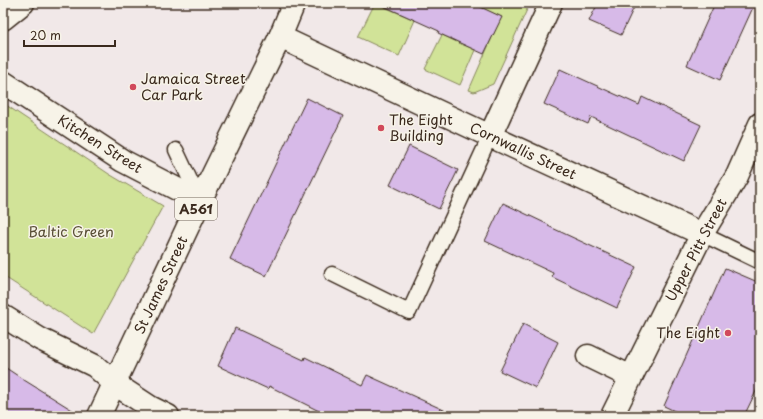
<svg xmlns="http://www.w3.org/2000/svg" width="763" height="419" font-family="'Playpen Sans',sans-serif">
<style>
.green{fill:#d1e398;stroke:#86865b}
.building{fill:#d7bae8;stroke:#3b2a1e}
.lines{fill:none;stroke-linecap:round;stroke-linejoin:round}
.lane-casing{stroke:#3b2a1e;stroke-width:17}
.street-casing{stroke:#3b2a1e;stroke-width:25}
.primary-casing{stroke:#3b2a1e;stroke-width:25}
.lane{stroke:#f7f3e8;stroke-width:14}
.street{stroke:#f7f3e8;stroke-width:22}
.primary{stroke:#f7f3e8;stroke-width:22}
.poi-dot{fill:#d1495b;stroke:#f7f3e8;stroke-width:1.5}
.labels{text-anchor:middle;stroke-width:3;stroke-linejoin:round;paint-order:stroke}
.shield{fill:#f7f3e8;stroke:#73665b;stroke-width:1}
.shield-label{font-size:13px;font-weight:bold;fill:#3b2a1e}
.poi-label{font-size:14px;fill:#3b2a1e;stroke:#f7f3e8;text-anchor:start}
.street-label{font-size:14px;fill:#3b2a1e;stroke:#f7f3e8}
.park-label{font-size:14px;fill:#594f36;stroke:#f7f3e8}
</style>
<rect width="100%" height="100%" fill="#f1e8e8"/>
<filter id="ink" filterUnits="userSpaceOnUse"><feTurbulence type="fractalNoise" baseFrequency=".025" numOctaves="2"/><feDisplacementMap in="SourceGraphic" scale="8" xChannelSelector="R" yChannelSelector="G"/><feConvolveMatrix kernelMatrix="1 2 1 2 8 2 1 2 1" color-interpolation-filters="sRGB"/></filter>
<g filter="url(#ink)">
<path class="green" d="M375,3l40,17 -16,36 -41,-19z
M472,3h58l-37,81 -19,8 -5,-2 32,-73z
M442,35l33,15 -15,35 -35,-16z
M3,103l106,71 54,32 -70,128 -90,-58z"/>
<path class="building" d="M377,3h95l30,14 -18,37 -46,-21 1,-2z
M598,3h38l-15,32 -32,-14z
M715,3h40l-35,77 -33,-15z
M560,69l79,36 3,-8 59,28 -17,36 -93,-44 -3,7 -44,-20z
M307,98l36,18 -77,160 -36,-17z
M409,146l49,24 -19,39 -49,-24z
M503,203l46,22 -1,1 88,41 -19,41 -65,-31 1,-4 -68,-32z
M725,268l35,15v100l-16,33h-59l-21,-10z
M523,324l35,18 -22,46 -36,-17z
M235,328l69,32 1,-3 57,28 5,-10 90,41h-128l-60,-30 -1,3 -50,-23z
M3,366l21,14 58,36h-79z"/>
<g class="lines">
<defs>
<path id="lane" d="M176,150l24,51
M702,234l58,28
M332,274l77,38 81,-176"/>
<path id="street" d="M280,37l210,99 212,98
M3,82l120,79 77,40
M490,136l61,-133
M3,316l37,23 55,27 20,18 35,23 18,9
M588,356l43,21
M612,416l90,-182 35,-58 23,-52"/>
<path id="primary" d="M3,19l20,-16
M99,416l101,-215 80,-164 14,-34"/>
</defs>
<use href="#lane" class="lane-casing"/>
<use href="#street" class="street-casing"/>
<use href="#primary" class="primary-casing"/>
<use href="#lane" class="lane"/>
<use href="#street" class="street"/>
<use href="#primary" class="primary"/>
</g>
</g>
<g class="poi-dot">
<circle cx="133" cy="87" r="4"/>
<circle cx="381" cy="128" r="4"/>
<circle cx="728" cy="333" r="4"/>
</g>
<g class="labels">
<rect class="shield" x="175" y="198" width="42" height="22" rx="3"/>
<g class="shield-label">
<text x="196" y="214">A561</text>
</g>
<g class="poi-label">
<text x="141" y="84">Jamaica Street<tspan x="141" dy="16">Car Park</tspan></text>
<text x="389" y="125">The Eight<tspan x="389" dy="16">Building</tspan></text>
<text x="720" y="338" text-anchor="end">The Eight</text>
</g>
<g class="street-label">
<text transform="translate(100 144) rotate(32)" y="5">Kitchen Street</text>
<text transform="translate(523 151) rotate(25)" y="5">Cornwallis Street</text>
<text transform="translate(696 250) rotate(-62)" y="5">Upper Pitt Street</text>
<text transform="translate(161 285) rotate(-65)" y="5">St James Street</text>
</g>
<g class="park-label">
<text x="71" y="237">Baltic Green</text>
</g>
</g>
<rect width="763" height="419" fill="none" stroke="#f7f3e8" stroke-width="16"/>
<rect x="8" y="8" width="747" height="403" fill="none" stroke="#3b2a1e" stroke-width="1.5" filter="url(#ink)"/>
<path d="M24 40v6h91v-6" fill="none" stroke="#3b2a1e" stroke-width="2"/>
<text x="30" y="40" font-size="12" fill="#3b2a1e" stroke="#f7f3e8" stroke-width="3" paint-order="stroke">20 m</text>
</svg>
